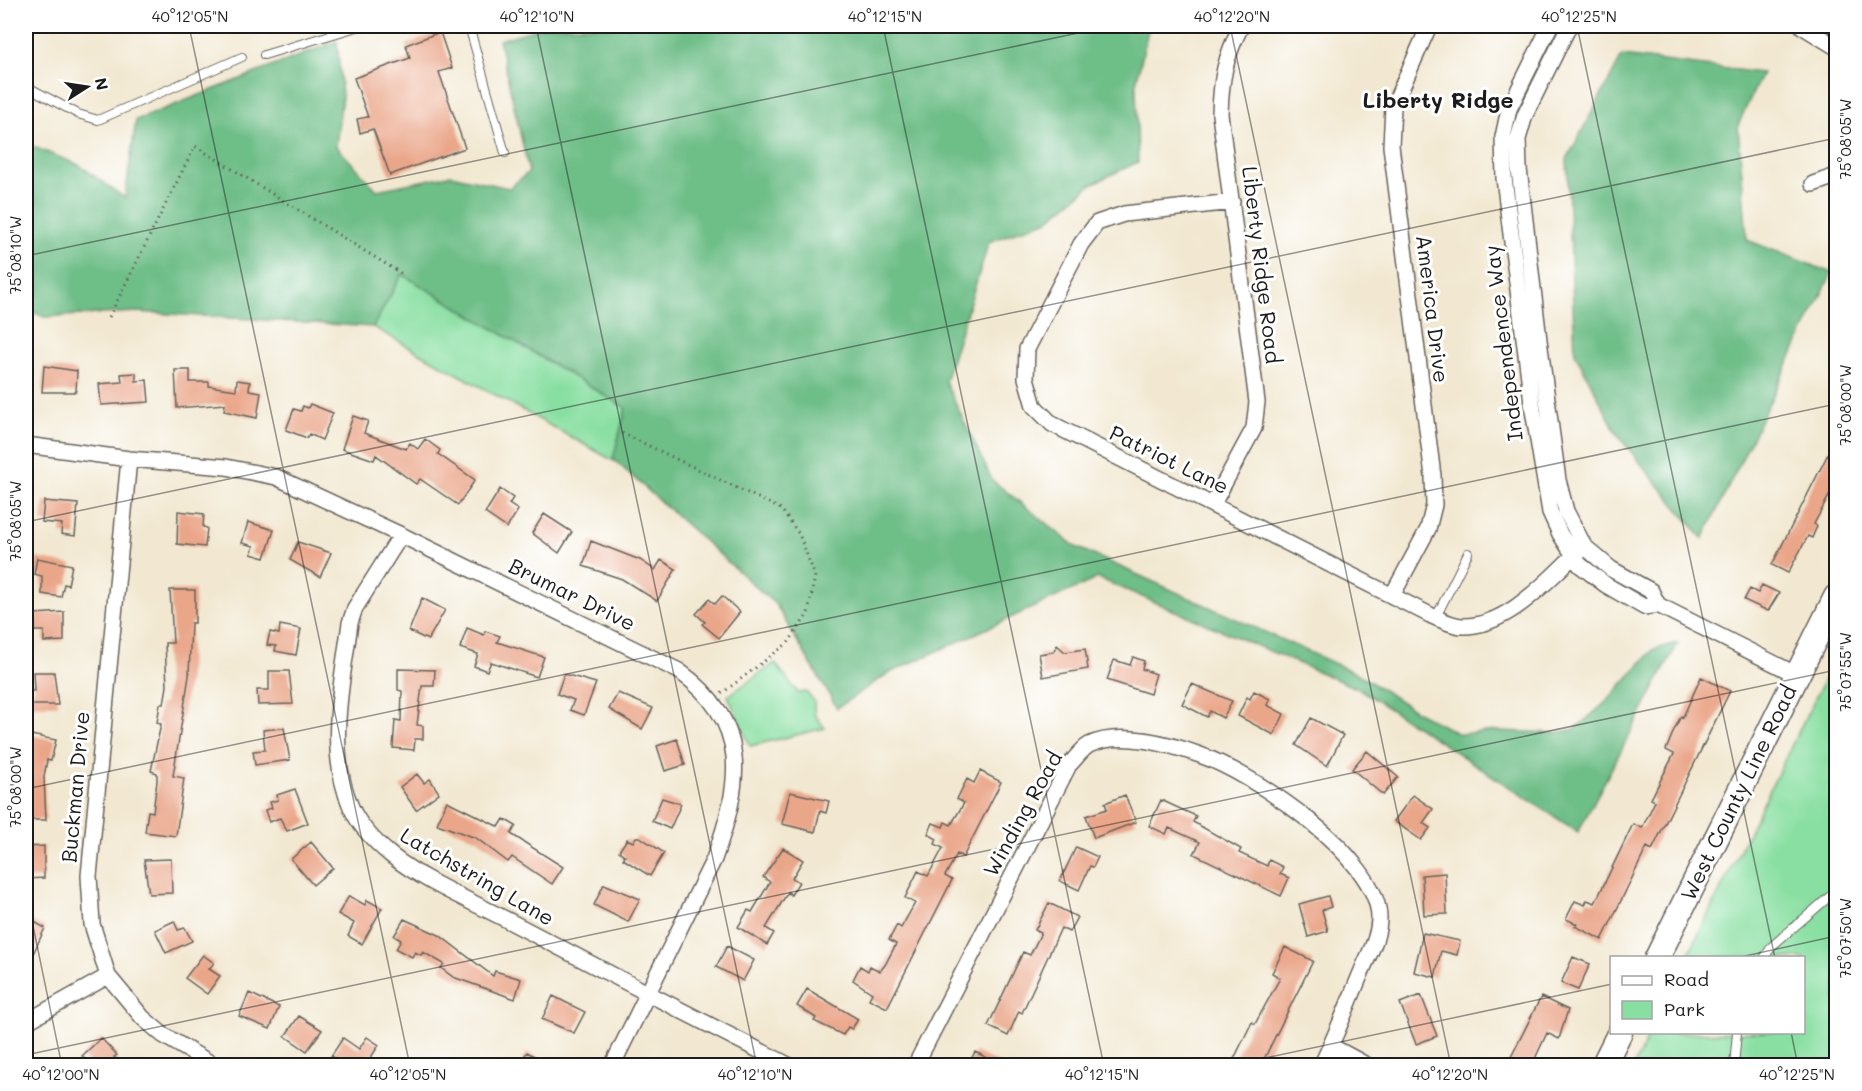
<svg xmlns="http://www.w3.org/2000/svg" width="1862" height="1091" font-family="Mali,sans-serif">
<style>
.green{fill:#89dfa2;stroke:#527e5f;stroke-width:1.5}
.forest{fill:#6ebe88;stroke:#456d52;stroke-width:1.5}
.building{fill:#eaa689}
.lines{fill:none;stroke-linecap:round;stroke-linejoin:round}
.service-casing{stroke:#67635b;stroke-width:10}
.minor-casing{stroke:#67635b;stroke-width:18}
.primary-casing{stroke:#67635b;stroke-width:27}
.path{stroke:#67635b;stroke-width:3;stroke-dasharray:1.5 4.5;stroke-linecap:butt}
.service{stroke:#fff;stroke-width:8}
.minor{stroke:#fff;stroke-width:15}
.primary{stroke:#fff;stroke-width:24}
.ticks{fill:none;stroke:#1c1c1c;stroke-width:1.5;stroke-opacity:0.45}
.labels{text-anchor:middle;stroke-width:6;stroke-linejoin:round;paint-order:stroke}
.street-label{font-size:21px;fill:#1c1c1c;stroke:#fff}
.neighbourhood-label{font-size:22px;font-weight:bold;fill:#1c1c1c;stroke:#fff}
.neatline{fill:none;stroke:#1c1c1c;stroke-width:2}
.ticks-label{font-size:15px;text-anchor:middle;fill:#1c1c1c}
</style>
<rect width="100%" height="100%" fill="#fff"/>
<filter id="ink" filterUnits="userSpaceOnUse"><feTurbulence type="fractalNoise" baseFrequency=".0167" numOctaves="2"/><feDisplacementMap in="SourceGraphic" scale="12" xChannelSelector="R" yChannelSelector="G"/><feConvolveMatrix kernelMatrix="1 2 1 2 8 2 1 2 1" color-interpolation-filters="sRGB"/></filter>
<filter id="wash" filterUnits="userSpaceOnUse"><feTurbulence type="fractalNoise" baseFrequency=".008" numOctaves="4" result="noise"/><feDisplacementMap in="SourceGraphic" scale="24" xChannelSelector="R" yChannelSelector="G"/><feGaussianBlur stdDeviation="1.35" result="paint"/><feColorMatrix in="noise" values="0 0 0 0 0 0 0 0 0 0 0 0 0 0 0 0 0 1.4 0 .05"/><feComposite in="paint" operator="in"/></filter>
<g filter="url(#wash)">
<rect width="100%" height="100%" fill="#f2e8d1"/>
<path class="green" d="M402,274l224,134 -12,53 -241,-134z
M1836,656v409l-202,1 16,-33 154,-1v-74l-117,-1z
M775,663l23,30 8,-1 8,9v13l11,14 -75,18 -22,-50z"/>
<path class="forest" d="M546,26h603l-13,57 2,79 -46,22 -44,36 -59,22 -44,139 47,99 84,67 282,127 61,39 40,21 38,-3 57,2 21,-4 31,-27 48,-53 24,-6 -100,189 -217,-142 -263,-112 -209,95 -52,35 -61,-103 -163,-146 13,-51 -224,-134 -29,53 -235,-15 -94,5 -18,-8v-104l7,-6 -7,-55 53,21 46,33 11,-78 201,-79 5,55 -6,50 41,44 74,-15 58,13 20,-16 -30,-132z
M1622,56l140,17 -24,52 9,115 85,33 -129,266 -84,-102 -44,-84 -8,-194z"/>
<g id="blocks">
<path class="building" d="M440,32l12,36 -13,4 26,76 -75,27 -17,-46 -13,4 -3,-14 11,-2 -14,-39 56,-20 -4,-13z
M44,366l33,5 -1,21h-34z
M175,370h15v12h19v4l27,4 1,-10 13,2 -1,8 12,2 -4,26 -33,-7 1,-7 -48,4z
M136,373v8l11,-1 2,22 -48,3 -2,-21 23,-2 -1,-8z
M310,404l23,9 -11,27 -13,-6 -2,4 -21,-8 8,-21 7,2 2,-5 5,2z
M353,416l15,5 -4,12 42,16 4,-6 8,6 7,-10 15,11 -2,4 37,26 -17,25 -38,-26 -4,5 -40,-29 -2,5 -32,-11z
M1836,438v45l-22,41 3,2 -5,12 -4,-2 -20,37 -16,-8z
M500,489l13,9 -4,6 9,6 -11,18 -22,-15z
M44,501l34,3 -3,32 -14,-2 1,-10 -20,-2z
M178,511l26,3 -1,13 4,1 -2,19 -28,-3z
M544,514l28,18 -13,21 -27,-20z
M248,522l26,8 -9,28 -14,-4 3,-8 -12,-3z
M591,541l49,19 15,10 6,-10 15,9 -19,32 -35,-22 -39,-13z
M298,542l33,11 -11,24 -30,-17z
M37,558l35,7 -4,20 -4,-1 -3,13 -19,-3v-18l-8,-2z
M1762,585l17,8 -11,18 -24,-11 6,-11 8,4z
M170,590h25v33h-4l-2,53 -16,100 11,2 -8,58 -31,-4 3,-21 5,1 4,-31v-8l-6,-2 10,-47 -4,-1 3,-19h4l3,-18 -2,-43h8z
M722,596l18,16 -21,26 -17,-14 3,-2 -9,-8 13,-15 6,5z
M422,598l23,12 -17,30 -19,-9z
M64,612v29l-20,1v-11h-9l-1,-17z
M280,625l21,4 -5,26 -21,-4 1,-5 -9,-1 3,-13 9,2z
M467,628l17,7 1,-4 15,5 -3,6 47,15 -7,20 -46,-15 -4,9 -13,-5 4,-12 -18,-6z
M1057,645l8,7 20,-3 3,20 -45,8 -4,-23 14,-2z
M1133,657l11,4 -2,8 14,5 -6,20 -43,-14 7,-20 16,5z
M398,669l37,1 -1,16h-12l-5,39 6,1v13h-8l-1,11 -21,-2 2,-28 6,1 1,-30 -4,-1z
M269,671h20l4,33 -35,1 -1,-15h12z
M33,672h21l4,33h-32v-14h8z
M564,674l32,9 -12,32 -14,-5 4,-10 -17,-6z
M1701,677l29,14 -78,159 -5,-3 -45,93 -27,-14 2,-2 -11,-5 9,-18 10,4 2,-5 8,3 38,-79 9,4 13,-27 -4,-2 23,-45 -8,-4 8,-20 7,-14 2,1z
M1192,684l40,17 -9,17 -13,-7 -3,6 -25,-13z
M1254,691l16,8 -3,6 17,9 -10,21 -36,-19 9,-19 3,2z
M618,693l35,15 -11,21 -33,-20z
M1311,718l32,17 -16,31 -31,-21z
M284,728l6,32 -35,5 -2,-14 12,-1 -2,-20z
M26,734l30,6 -5,21 -4,-1 -3,17 2,43h-20v-56l2,-14 -2,-1z
M677,739l8,26 -20,6 -8,-25z
M1367,751l31,26 -15,18 -31,-26z
M980,771l21,11 -38,75 -6,-3 -12,22 7,4 -65,128 -18,-9 3,-6 -19,-13 7,-14 8,5 2,-5 10,5 5,-6 11,-21 -7,-4 8,-15 4,3 14,-25 -10,-5 13,-27 10,5 15,-28 -8,-4 2,-5 -9,-5 5,-11 10,4 2,-5 6,3 13,-22 -7,-4 10,-20 7,4z
M417,774l7,9 6,-4 9,14 -23,17 -16,-23z
M295,789l13,34 -21,8 -7,-13 -11,4 -4,-12 7,-2 -2,-6 8,-2 -1,-5z
M790,792l39,9 -3,12 -6,-2 -5,21 -33,-8z
M1125,795l11,27 -42,16 -8,-22 21,-7 -2,-6z
M1413,795l20,14 -10,14 7,5 -9,12 -27,-19z
M662,798l19,6 -11,25 -18,-8z
M1161,800l35,16 -3,6 48,27 -2,4 28,13 2,-6 14,7 -3,7 9,4 -8,18 -87,-42 6,-12 -31,-14 -3,6 -17,-8z
M447,801l52,26 5,-8 12,7 -5,8 52,33 -11,17 -40,-27 -4,5 -32,-24 -39,-14z
M636,837h4l24,16 -14,23 -27,-17 2,-3 -6,-5 8,-12 6,3z
M311,842l22,26 -20,17 -22,-26z
M44,846v32l-18,1v-32z
M1076,847l22,10 -5,10 -3,-1 -11,24 -19,-9z
M783,848l20,12 -11,18 7,4 -8,13 -3,-3 -22,36 8,5 -7,12 -29,-18 10,-17 4,2 18,-30 -7,-5z
M171,859l1,34 -23,1 -5,-34z
M1445,873l2,41 -23,1 -2,-40z
M604,884l36,15 -12,23 -34,-17z
M349,896l16,9 2,-5 15,8 -20,36 -14,-8 6,-13 -16,-9z
M1328,896l3,11 -9,3 6,21 -20,6 -9,-33z
M1049,903l28,14 -8,15 -8,-4 -39,85 -3,-2 -11,25 -20,-10 35,-74 7,3 11,-22 -6,-3z
M26,917l19,11 -19,41z
M404,919l35,16 54,41 2,-5 26,8 -6,20 -62,-22 -12,-9 3,-4 -21,-12 -2,3 -6,-3 -3,5 -16,-8 5,-9 -7,-4z
M174,921l4,9 7,-2 7,13 -26,12 -11,-23z
M1423,933l37,8 -3,14 -16,-4 -6,26 -21,-5z
M727,946l27,14 -11,21 -27,-14z
M1285,947l28,14 -52,104h-30l21,-43 3,2 25,-46 -8,-5z
M203,955l11,8 -5,6 11,7 -13,18 -22,-16z
M1573,957l17,7 -12,26 -17,-7z
M807,989l51,30 -6,10 -4,-2 -5,8 -29,-14 2,-3 -19,-12z
M249,993l30,14 -9,22 -31,-13z
M1421,995l16,41 -21,8 -16,-41z
M553,996l32,16 -11,21 -32,-14z
M1541,997l27,13 -9,29 -12,-6 -15,32h-25z
M299,1016l23,14 -15,21 -22,-15z
M367,1037l12,8 -13,20h-20l-15,-9 12,-18 16,11z
M101,1038l16,17 -3,2 8,8h-31l-9,-9z
M527,1052l23,13h-31z
M975,1052l27,13h-34z"/>
</g>
</g>
<g filter="url(#ink)">
<use href="#blocks" fill-opacity="0" stroke="#67635b" stroke-width="1.5"/>
<g class="lines">
<defs>
<path id="service" d="M469,26l36,127
M264,55l96,-29
M26,86l52,28 20,6 144,-63
M1436,617l32,-64
M1764,958l8,-12 64,-55
M1734,1066l3,-34"/>
<path id="minor" d="M1550,26l-41,83 -6,28 1,41 29,232 17,102 10,22 20,31 26,20 38,22 14,-2 -7,-14 -40,-22 -27,-23 -18,-35 -8,-31 -19,-140 -20,-171 -1,-30 7,-24 44,-89
M1802,26l34,21
M1813,184l23,-8
M1232,202l-108,12 -27,9 -16,21 -54,105 -1,29 8,28 18,18 378,191c9,4 21,10 31,11 47,2 88,-48 119,-76
M26,445l103,14 97,8 50,10 125,58 278,136c73,52 62,113 35,188l-102,207
M129,459l-40,417 3,48 16,52 35,42 20,17 52,31
M1213,504l41,-76 3,-26 -37,-288c1,-36 5,-56 21,-88
M401,535l-46,73 -5,15c-8,60 -24,127 1,184 8,19 25,36 41,49 33,26 81,46 119,66 93,49 186,97 279,144
M1392,596l36,-67 6,-24 -1,-29 -42,-330 2,-39 36,-81
M1658,605l139,70
M26,1022l82,-46
M1331,1046l37,20
M915,1066l154,-301c6,-6 13,-16 20,-20 30,-15 81,-1 111,10 52,18 179,102 179,163 0,21 -11,37 -18,55 -13,31 -25,63 -40,93"/>
<path id="primary" d="M1657,958l179,-361
M1603,1066l17,-34"/>
</defs>
<use href="#service" class="service-casing"/>
<use href="#minor" class="minor-casing"/>
<use href="#primary" class="primary-casing"/>
<path class="path" d="M109,317l86,-171 207,128
M622,433l159,76 18,25 16,42 -7,38 -20,29 -67,51"/>
<use href="#service" class="service"/>
<use href="#minor" class="minor"/>
<use href="#primary" class="primary"/>
</g>
</g>
<path class="ticks" d="M189,26l221,1040M536,26l221,1040M883,26l221,1040M1230,26l221,1040M1577,26l198,932M26,256l1085,-230M26,522l1810,-384M26,789l1810,-385M26,892l36,174M1736,958l100,-22M1791,1032l7,34M26,1055l1810,-385M1228,1066l384,-82"/>
<g class="labels">
<g class="street-label">
<text transform="translate(1261 265) rotate(83)" y="7">Liberty Ridge Road</text>
<text transform="translate(1432 309) rotate(83)" y="7">America Drive</text>
<text transform="translate(1504 343) rotate(-97)" y="7">Independence Way</text>
<text transform="translate(1169 460) rotate(26)" y="7">Patriot Lane</text>
<text transform="translate(572 595) rotate(26)" y="7">Brumar Drive</text>
<text transform="translate(76 787) rotate(-85)" y="7">Buckman Drive</text>
<text transform="translate(1739 793) rotate(-64)" y="7">West County Line Road</text>
<text transform="translate(1023 814) rotate(-61)" y="7">Winding Road</text>
<text transform="translate(477 877) rotate(30)" y="7">Latchstring Lane</text>
</g>
<g class="neighbourhood-label">
<text x="1438" y="108">Liberty Ridge</text>
</g>
</g>
<rect width="1862" height="1091" fill="none" stroke="#fff" stroke-width="66"/>
<rect x="1610" y="956" width="195" height="78" fill="#ffffff" stroke="#a4a4a4" stroke-width="1.5"/>
<rect x="1622" y="976" width="30" height="9" fill="#ffffff" stroke="#a4a4a4" stroke-width="1.5"/>
<text x="1664" y="986" font-size="18" fill="#1c1c1c">Road</text>
<rect x="1622" y="1001" width="30" height="18" fill="#89dfa2" stroke="#a4a4a4" stroke-width="1.5"/>
<text x="1664" y="1016" font-size="18" fill="#1c1c1c">Park</text>
<g transform="translate(87 87) rotate(78)" stroke="#ffffff" stroke-width="4.5" paint-order="stroke">
<path d="M0-4.5L10 22L0 15L-10 22Z" fill="#1c1c1c"/>
<text y="-9" font-size="16" font-weight="bold" text-anchor="middle" fill="#1c1c1c">N</text>
</g>
<rect x="33" y="33" width="1796" height="1025" class="neatline"/>
<g class="ticks-label">
<text x="190" y="22">40°12'05"N</text>
<text x="537" y="22">40°12'10"N</text>
<text x="885" y="22">40°12'15"N</text>
<text x="1232" y="22">40°12'20"N</text>
<text x="1579" y="22">40°12'25"N</text>
<text transform="translate(1846 139) rotate(-90)" y="5">75°08'05"W</text>
<text transform="translate(16 255) rotate(-90)" y="5">75°08'10"W</text>
<text transform="translate(1846 405) rotate(-90)" y="5">75°08'00"W</text>
<text transform="translate(16 521) rotate(-90)" y="5">75°08'05"W</text>
<text transform="translate(1846 672) rotate(-90)" y="5">75°07'55"W</text>
<text transform="translate(16 787) rotate(-90)" y="5">75°08'00"W</text>
<text transform="translate(1846 938) rotate(-90)" y="5">75°07'50"W</text>
<text x="61" y="1080">40°12'00"N</text>
<text x="408" y="1080">40°12'05"N</text>
<text x="755" y="1080">40°12'10"N</text>
<text x="1102" y="1080">40°12'15"N</text>
<text x="1450" y="1080">40°12'20"N</text>
<text x="1797" y="1080">40°12'25"N</text>
</g>
</svg>
